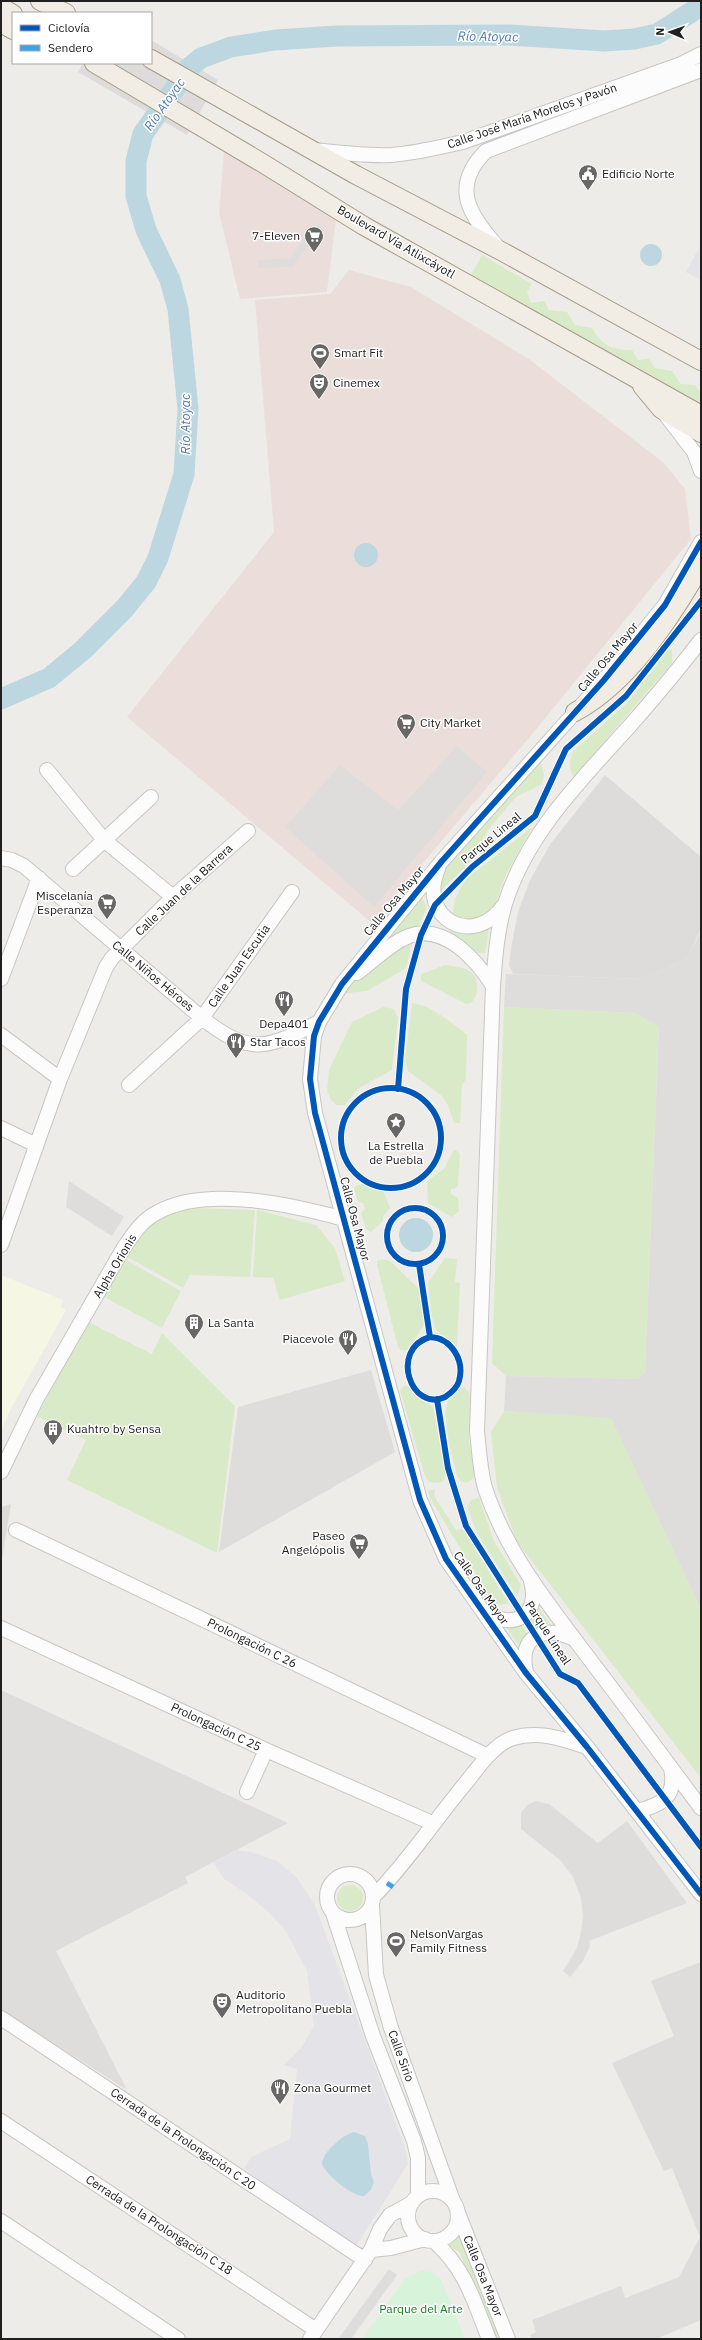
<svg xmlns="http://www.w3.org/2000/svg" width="702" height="2340" font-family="'IBM Plex Sans',sans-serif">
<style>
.residential{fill:#dddcda}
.commercial{fill:#ebdeda}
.education{fill:#f6f6e4}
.grass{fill:#d9eac8}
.park{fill:#d7f3d9}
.parking{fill:#dedddc}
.plaza{fill:#e4e3e7}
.water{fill:#bdd7e0}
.pier{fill:#dddcdb}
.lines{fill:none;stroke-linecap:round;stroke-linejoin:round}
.river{stroke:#bdd7e0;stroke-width:21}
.minor-casing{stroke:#c7c6c4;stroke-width:16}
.major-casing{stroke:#a49b85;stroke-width:20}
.minor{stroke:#fcfcfc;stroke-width:14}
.major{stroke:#f1ede5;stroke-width:18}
.quiet{stroke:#3da2ea;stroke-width:5;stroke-dasharray:10 5;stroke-linecap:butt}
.cycleway-casing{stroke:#fff;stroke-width:8}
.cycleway{stroke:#0057b8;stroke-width:6}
.labels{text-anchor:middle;stroke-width:3;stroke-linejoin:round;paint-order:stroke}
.street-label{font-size:12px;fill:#202020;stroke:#fff}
.poi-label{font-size:12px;fill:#202020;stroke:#fff;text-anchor:start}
.park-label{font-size:12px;fill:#0f7d1e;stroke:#fff}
.water-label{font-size:13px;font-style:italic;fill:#4e79ad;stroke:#fff}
</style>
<rect width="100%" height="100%" fill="#eeece8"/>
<path class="residential" d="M605,775l96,82v72l-14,29 -43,21 -131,-5 -4,-9 2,-16 7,-37 12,-32 21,-37z
M11,1504l-10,62v-59z"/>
<path class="commercial" d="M224,151l112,68 -9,73 -87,7 -21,-86z
M349,270l62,17 118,72 135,104 21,26 6,50 -162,199 -157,185 -245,-206 147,-185 -19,-232 75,-6z"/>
<path class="education" d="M1,1275l62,25 -3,7 6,3 -53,95 -12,25z"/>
<path class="grass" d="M482,255l50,29 -5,8 4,11 13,-2 5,9 18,2 8,13 17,3c9,17 20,22 40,22l6,10 11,-1 6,9 17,3 9,13 14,1 6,9v10l-231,-127z
M669,649l3,1v13l-98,114c-6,-7 -4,-16 -2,-25l55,-49z
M540,759l4,15 -2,10 -26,13 -28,33 -13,27 -36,36 1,-18z
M532,827l-27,50 -13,38 -28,6 -12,-4 3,-18 10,-19z
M422,898l5,9 -15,34 -6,27 -39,23 -27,3 22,-30z
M450,928l14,5 25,-4 -4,24h-33l-3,-13z
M445,965c15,2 32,3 32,21 0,8 -1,12 -6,17l-5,1 -45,-23v-7z
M412,1003c17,1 42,21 55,32l-1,44 -4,6 -2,38h-6l-6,-18 -6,-9 -34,-25 -3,-10z
M383,1007l11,2 4,9 -6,52 -33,18 -14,17h-8l-6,-5 -4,-9 2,-21 23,-48z
M504,1007l131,6 24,14 -14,345 -7,7 -132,-3 -14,-13z
M456,1150l4,4 -2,30 -2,4 -5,1v5l7,4 1,13 -7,6 -24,-14 -1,-22 17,-12 9,-18z
M366,1184l17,6 7,18 -7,8v5l-12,11 -5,-3 -5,-16 4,-4 -2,-6 -5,-1 -4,-13 2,-4z
M195,1208l60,2 -5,67 -60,-2 -7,13 -56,-31c17,-28 34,-46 68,-49z
M257,1210l59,15 19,23 10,33 -65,19 -7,-22 -20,-1z
M445,1258l12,1 -2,23 5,1 -3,63 -21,-16 -4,-13 -4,-34z
M383,1259l7,2 28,27 6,31 -1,7 -15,24h-7l-3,-3 -21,-82v-4z
M126,1260l55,31 -19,37 -58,-31z
M88,1322l64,32 10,-21 73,73 -18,147 -150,-73 19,-40 -49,-24z
M405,1385l5,2 3,7 20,13 13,67 -2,6 -5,3 -10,-1 -4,-6 -25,-85z
M464,1387l6,6 -1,46 5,34 -1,6 -7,4 -5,-2 -4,-5c-4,-19 -26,-85 7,-89z
M504,1411l107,6 90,192v169l-184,-236 -20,-55 -6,-55z
M435,1489l-1,7 22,34 7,-1 46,75h-15l-63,-104 -3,-9z
M479,1498l15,43 27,44 -4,11 -40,-63 -10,-26 4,-7z
M539,1608l13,18 -15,3 -9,-12z
M520,1623l9,13 -11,8 -13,-18z
M337 1898a13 13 0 1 1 26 0a13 13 0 1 1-26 0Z
M459,2228l43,111h-8l-34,-86 -14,-10 7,-5z"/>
<path class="park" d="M421,2271l10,1 10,7 24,60h-103l43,-60z"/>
<path class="parking" d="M317,223l6,4 -31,40 -34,1v-8l32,-2z
M457,746l30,26 -113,135 -89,-80 55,-62 58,45z
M701,931v678l-90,-191 -107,-7 2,-35 132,3 7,-7 14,-345 -24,-14 -131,-6 2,-33 138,5 43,-21z
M69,1181l55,36 -12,19 -46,-29z
M371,1370l24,82 -176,100 19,-145z
M1,1690l287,133 -103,54 3,6 -132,68 71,139 -126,-80z
M536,1801l13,3 49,39 29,-22 60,82 -98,38 1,5 -7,15 -13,16 -7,-6 14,-23 4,-16 2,-16 -2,-18 -8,-21 -12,-16 -40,-32v-16l6,-8z
M701,1962v358l-45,19h-125l-1,-4 6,-3 -4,-12 89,-34 4,12 54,-21 21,-40 -28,-69 -8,3 -52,-108 62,-27 -23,-55z
M389,2269l8,6 -46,64h-13z"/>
<path class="plaza" d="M701,244v36l-15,-8z
M236,1850l15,2 26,9 19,16 18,26 91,245 3,16 -52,82 -112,-77 7,-12 39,-18 7,-70 -13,-4 18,-18 12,-21 -7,-55 -22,-41 -16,-17 -22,-19 -23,-15 -11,-17z"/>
<path class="water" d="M640 255a11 11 0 1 1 22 0a11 11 0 1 1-22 0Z
M354 555a12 12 0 1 1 24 0a12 12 0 1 1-24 0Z
M399 1235a17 17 0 1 1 34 0a17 17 0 1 1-34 0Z
M354,2132l11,4 3,8 3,30 3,8 -3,8 -7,6c-11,1 -38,-21 -42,-32 0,-12 21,-29 32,-32z"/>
<path class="pier" d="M151,40l67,40 -31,55 -109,-63 5,-9h68z"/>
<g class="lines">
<path class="river" d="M1,699l48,-21 34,-28 42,-42 21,-26 12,-24 26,-84 4,-65 -10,-100 -8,-29 -24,-50 -10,-34v-35l7,-27 46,-66 12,-10 30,-11 44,-7 62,-4 172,-1 96,6 29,-2 23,-5 44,-28"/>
<defs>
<path id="minor" d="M315,150c25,3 51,6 77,5 24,-2 48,-8 71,-13l218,-78 20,-10
M497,246c-29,-32 -46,-60 -11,-95l215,-81
M665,414l29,38 7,19
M701,542l-36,63 -61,75 -162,181 -100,123 -23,38 -5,14 -4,43 5,34 105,387 26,59 80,114 61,74 114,147
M701,640c-24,31 -48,60 -74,89 -47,52 -101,106 -122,175 -8,26 -10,55 -12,82l-16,445c2,19 3,39 8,57 22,67 67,121 109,177 36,47 71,95 107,143
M47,770l57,70 69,57
M1,858l11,2 12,6 178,152c49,39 66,30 117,4
M73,869l78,-72
M438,869c-21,50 36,80 66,36
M357,973c17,-12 32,-29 52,-37 36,-13 68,25 84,50
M1,979l38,-101
M1,1035l59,44
M129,1085l73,-67 90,-126
M1,1128l35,17
M1,1245l59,-166 46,-112 6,-9 61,-61 75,-66
M1,1472l35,-72 87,-151c10,-15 19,-29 35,-37 49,-27 134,-7 186,7
M16,1530l472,226
M484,1611c28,20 57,6 47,-30
M1,1628l265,122 166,73
M526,1672c-8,-36 18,-48 48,-33
M247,1792l19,-42
M637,1811c25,-6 40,-14 34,-43
M327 1897a23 23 0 1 1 46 0a23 23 0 1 1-46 0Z
M373,1897c34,-34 61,-76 92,-113 12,-15 29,-40 48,-46 25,-8 50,1 74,9
M372,1905l4,70 15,53 62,173
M333,1913l40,123 41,105 4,17v38
M1,2018l364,242
M1,2121l315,209
M408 2216a25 25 0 1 1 50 0a25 25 0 1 1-50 0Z
M458,2213l50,126
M1,2221l177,118
M434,2241c32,29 39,58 55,98
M371,2250l20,-2 34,-9
M310,2339l61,-89 9,-21 10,-14 22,-12"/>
<path id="major" d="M40,1l26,12
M1,7l12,7
M1,23l12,7
M151,59l205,116 147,77 198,109
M94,63l170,101 100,62 337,189
M642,386l19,23 40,24
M575,712c54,-29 96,-94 126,-146"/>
</defs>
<use href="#minor" class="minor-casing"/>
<use href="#major" class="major-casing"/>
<use href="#minor" class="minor"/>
<use href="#major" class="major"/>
<path class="quiet" d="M387,1883l6,4"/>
<defs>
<path id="cycleway" d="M701,542l-36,63 -61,75 -162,181 -100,123 -23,38 -5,14 -4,43 5,34 105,387 26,59 80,114 61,74 114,147
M341 1138a50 50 0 1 1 100 0a50 50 0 1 1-100 0Z
M398,1089l8,-100 15,-54 14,-30 37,-38 63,-51 31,-67 60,-53 75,-95
M387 1236a28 28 0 1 1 56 0a28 28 0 1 1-56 0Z
M419,1264l11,73
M430,1337c21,1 35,23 29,44 -2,7 -8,12 -14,16 -34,16 -56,-48 -15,-60z
M437,1399l11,69 18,58 94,148 18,9 123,164"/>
</defs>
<use href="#cycleway" class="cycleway-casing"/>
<use href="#cycleway" class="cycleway"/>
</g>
<defs>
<symbol id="civic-pin" viewBox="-11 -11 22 30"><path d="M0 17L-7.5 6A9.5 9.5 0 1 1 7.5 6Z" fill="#686766" stroke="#fff"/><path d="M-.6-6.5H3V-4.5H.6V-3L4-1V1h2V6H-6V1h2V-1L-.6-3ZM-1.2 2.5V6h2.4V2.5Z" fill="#fff"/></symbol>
<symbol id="supermarket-pin" viewBox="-11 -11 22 30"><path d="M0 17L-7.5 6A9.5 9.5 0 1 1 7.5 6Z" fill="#686766" stroke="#fff"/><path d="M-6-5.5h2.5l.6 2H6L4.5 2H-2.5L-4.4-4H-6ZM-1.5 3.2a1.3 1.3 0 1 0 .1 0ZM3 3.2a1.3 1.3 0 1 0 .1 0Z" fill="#fff"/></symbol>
<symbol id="stadium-pin" viewBox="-11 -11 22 30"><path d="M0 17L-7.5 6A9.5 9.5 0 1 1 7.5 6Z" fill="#686766" stroke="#fff"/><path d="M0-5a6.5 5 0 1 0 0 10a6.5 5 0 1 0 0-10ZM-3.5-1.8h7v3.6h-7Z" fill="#fff"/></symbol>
<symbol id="theatre-pin" viewBox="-11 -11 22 30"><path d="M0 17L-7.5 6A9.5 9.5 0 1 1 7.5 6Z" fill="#686766" stroke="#fff"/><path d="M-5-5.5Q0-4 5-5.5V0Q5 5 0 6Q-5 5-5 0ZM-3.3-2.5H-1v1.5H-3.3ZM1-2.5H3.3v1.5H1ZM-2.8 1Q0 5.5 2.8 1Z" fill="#fff"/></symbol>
<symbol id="restaurant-pin" viewBox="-11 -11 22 30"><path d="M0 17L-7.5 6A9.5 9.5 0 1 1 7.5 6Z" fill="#686766" stroke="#fff"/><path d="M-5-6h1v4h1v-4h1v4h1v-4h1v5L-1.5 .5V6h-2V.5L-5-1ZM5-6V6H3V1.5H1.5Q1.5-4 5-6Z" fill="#fff"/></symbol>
<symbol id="sight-pin" viewBox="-11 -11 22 30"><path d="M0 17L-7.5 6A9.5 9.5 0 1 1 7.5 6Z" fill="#686766" stroke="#fff"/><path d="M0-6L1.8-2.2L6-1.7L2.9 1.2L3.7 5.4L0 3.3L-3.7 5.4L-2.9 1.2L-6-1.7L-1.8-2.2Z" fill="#fff"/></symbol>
<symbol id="building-pin" viewBox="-11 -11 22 30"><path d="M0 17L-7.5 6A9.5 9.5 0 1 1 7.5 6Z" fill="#686766" stroke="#fff"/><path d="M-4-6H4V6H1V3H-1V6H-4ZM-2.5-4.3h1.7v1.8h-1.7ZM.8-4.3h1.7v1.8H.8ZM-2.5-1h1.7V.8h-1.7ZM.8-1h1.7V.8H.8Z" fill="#fff"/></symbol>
</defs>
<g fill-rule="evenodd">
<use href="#civic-pin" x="577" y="163" width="22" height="30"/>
<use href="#supermarket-pin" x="303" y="225" width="22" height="30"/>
<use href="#stadium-pin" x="309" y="342" width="22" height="30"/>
<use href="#theatre-pin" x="308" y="372" width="22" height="30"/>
<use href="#supermarket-pin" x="395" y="712" width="22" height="30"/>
<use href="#supermarket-pin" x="96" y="892" width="22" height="30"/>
<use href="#restaurant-pin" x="273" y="989" width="22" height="30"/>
<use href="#restaurant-pin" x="225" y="1031" width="22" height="30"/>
<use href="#sight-pin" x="385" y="1111" width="22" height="30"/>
<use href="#building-pin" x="183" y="1312" width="22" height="30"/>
<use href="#restaurant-pin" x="337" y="1328" width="22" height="30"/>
<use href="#building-pin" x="42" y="1418" width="22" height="30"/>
<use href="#supermarket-pin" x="348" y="1532" width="22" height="30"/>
<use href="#stadium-pin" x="385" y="1930" width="22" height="30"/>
<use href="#theatre-pin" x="211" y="1991" width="22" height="30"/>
<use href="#restaurant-pin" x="269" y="2077" width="22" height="30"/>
</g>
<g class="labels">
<g class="street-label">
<text transform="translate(532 116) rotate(-19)" y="4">Calle José María Morelos y Pavón</text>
<text transform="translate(396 242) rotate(30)" y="4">Boulevard Vía Atlixcáyotl</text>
<text transform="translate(608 657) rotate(-50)" y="4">Calle Osa Mayor</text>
<text transform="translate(491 838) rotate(-39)" y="4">Parque Lineal</text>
<text transform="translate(184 890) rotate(-43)" y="4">Calle Juan de la Barrera</text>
<text transform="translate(394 901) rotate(-50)" y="4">Calle Osa Mayor</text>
<text transform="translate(239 966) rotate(-55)" y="4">Calle Juan Escutia</text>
<text transform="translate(153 976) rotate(40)" y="4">Calle Niños Héroes</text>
<text transform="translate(355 1219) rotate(75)" y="4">Calle Osa Mayor</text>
<text transform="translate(115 1266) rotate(-59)" y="4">Alpha Orionis</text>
<text transform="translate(481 1588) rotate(55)" y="4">Calle Osa Mayor</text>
<text transform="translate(548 1633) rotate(57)" y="4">Parque Lineal</text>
<text transform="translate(252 1643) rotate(26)" y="4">Prolongación C 26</text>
<text transform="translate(216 1727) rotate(25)" y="4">Prolongación C 25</text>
<text transform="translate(401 2056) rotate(70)" y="4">Calle Sirio</text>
<text transform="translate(183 2139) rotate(34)" y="4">Cerrada de la Prolongación C 20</text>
<text transform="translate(159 2225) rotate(33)" y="4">Cerrada de la Prolongación C 18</text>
<text transform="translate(483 2276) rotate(68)" y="4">Calle Osa Mayor</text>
</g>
<g class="poi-label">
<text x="602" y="178">Edificio Norte</text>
<text x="300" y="240" text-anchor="end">7-Eleven</text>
<text x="334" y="357">Smart Fit</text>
<text x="333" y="387">Cinemex</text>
<text x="420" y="727">City Market</text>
<text x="93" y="900" text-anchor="end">Miscelanía<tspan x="93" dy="14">Esperanza</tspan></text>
<text x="284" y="1028" text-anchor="middle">Depa401</text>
<text x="250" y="1046">Star Tacos</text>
<text x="396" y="1150" text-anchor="middle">La Estrella<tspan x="396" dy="14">de Puebla</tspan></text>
<text x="208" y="1327">La Santa</text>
<text x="334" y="1343" text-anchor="end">Piacevole</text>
<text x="67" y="1433">Kuahtro by Sensa</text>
<text x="345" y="1540" text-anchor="end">Paseo<tspan x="345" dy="14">Angelópolis</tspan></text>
<text x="410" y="1938">NelsonVargas<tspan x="410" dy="14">Family Fitness</tspan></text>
<text x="236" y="1999">Auditorio<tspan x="236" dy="14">Metropolitano Puebla</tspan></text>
<text x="294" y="2092">Zona Gourmet</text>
</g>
<g class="park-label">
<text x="421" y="2313">Parque del Arte</text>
</g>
<g class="water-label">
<text transform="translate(488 36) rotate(1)" y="5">Río Atoyac</text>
<text transform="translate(164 104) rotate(-55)" y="5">Río Atoyac</text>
<text transform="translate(185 424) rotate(-90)" y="5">Río Atoyac</text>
</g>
</g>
<rect width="702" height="2340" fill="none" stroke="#202020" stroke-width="4"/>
<rect x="12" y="12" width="140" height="52" fill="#ffffff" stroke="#a6a6a6"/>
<rect x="20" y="25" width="20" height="6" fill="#0057b8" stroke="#a6a6a6"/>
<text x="48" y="32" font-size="12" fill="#202020">Ciclovía</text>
<rect x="20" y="45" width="20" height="6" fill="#3da2ea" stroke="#a6a6a6"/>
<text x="48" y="52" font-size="12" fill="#202020">Sendero</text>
<g transform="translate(670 32) rotate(272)" stroke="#ffffff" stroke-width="3" paint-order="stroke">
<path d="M0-3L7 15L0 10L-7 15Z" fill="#202020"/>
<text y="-6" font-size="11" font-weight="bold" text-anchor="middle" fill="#202020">N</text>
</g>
</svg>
